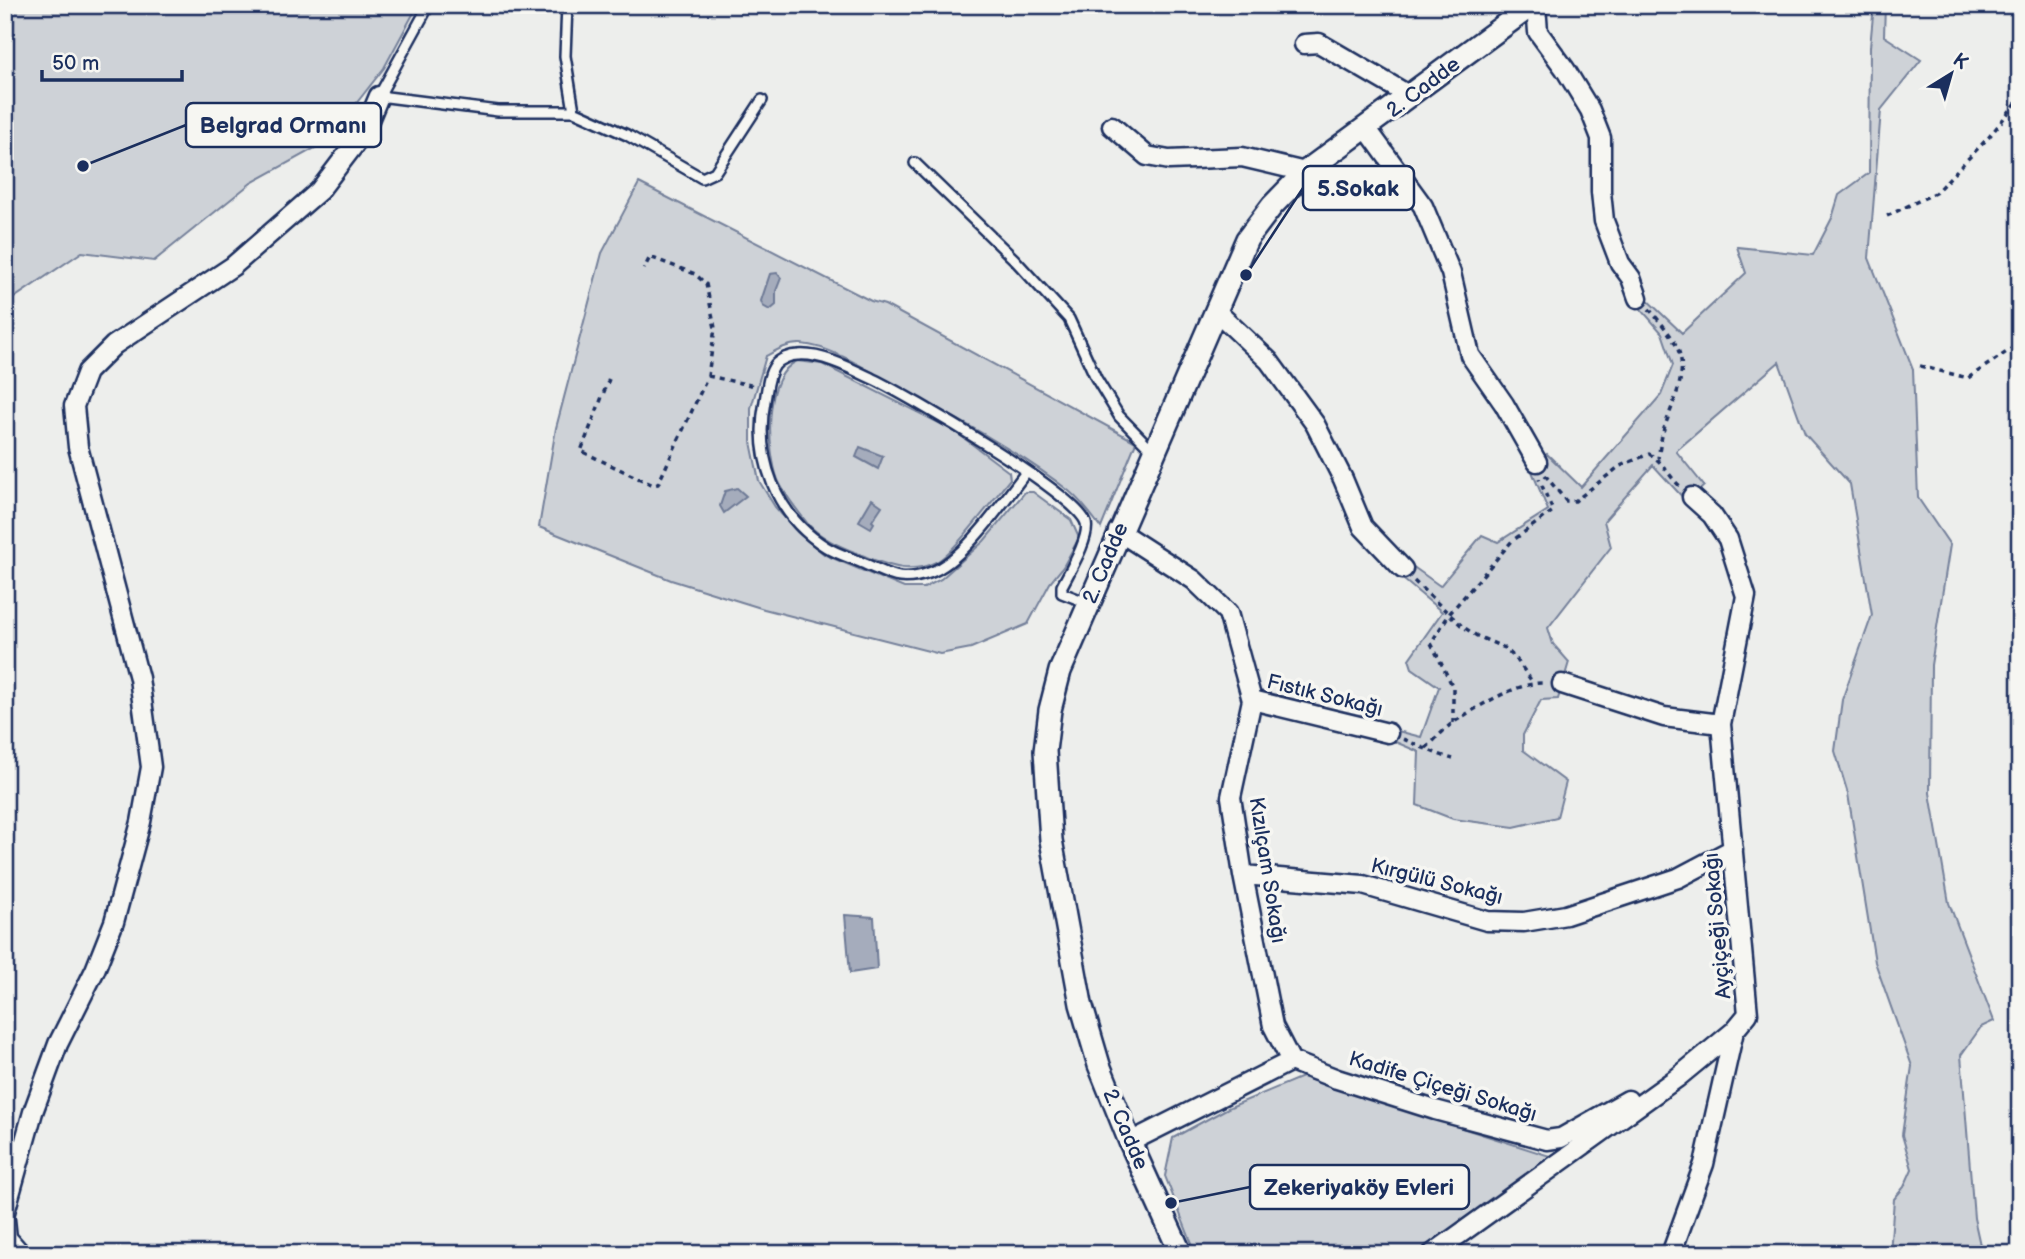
<svg xmlns="http://www.w3.org/2000/svg" width="2025" height="1259" font-family="'Balsamiq Sans',sans-serif">
<style>
.green{fill:#ced2d7;stroke:#74809a;stroke-width:2}
.water{fill:#a5acbc;stroke:#6e7a96;stroke-width:2}
.lines{fill:none;stroke-linecap:round;stroke-linejoin:round}
.service-casing{stroke:#1b2f5e;stroke-width:14}
.minor-casing{stroke:#1b2f5e;stroke-width:23}
.tertiary-casing{stroke:#1b2f5e;stroke-width:26}
.path{stroke:#1b2f5e;stroke-width:3.5;stroke-dasharray:5 5;stroke-linecap:butt}
.service{stroke:#f6f6f2;stroke-width:9}
.minor{stroke:#f6f6f2;stroke-width:18}
.tertiary{stroke:#f6f6f2;stroke-width:21}
.labels{text-anchor:middle;stroke-width:7;stroke-linejoin:round;paint-order:stroke}
.street-label{font-size:21px;fill:#1b2f5e;stroke:#f6f6f2}
.leader{fill:none;stroke:#1b2f5e;stroke-width:2.5}
.callout-dot{fill:#1b2f5e;stroke:#f6f6f2;stroke-width:2.5}
.callout{fill:#f6f6f2;stroke:#1b2f5e;stroke-width:2.5}
.callout-label{font-size:23px;text-anchor:middle;font-weight:bold;fill:#1b2f5e}
</style>
<rect width="100%" height="100%" fill="#edeeec"/>
<filter id="ink" filterUnits="userSpaceOnUse"><feTurbulence type="fractalNoise" baseFrequency=".0143" numOctaves="2"/><feDisplacementMap in="SourceGraphic" scale="14" xChannelSelector="R" yChannelSelector="G"/><feConvolveMatrix kernelMatrix="1 2 1 2 8 2 1 2 1" color-interpolation-filters="sRGB"/></filter>
<g filter="url(#ink)">
<path class="green" d="M5,5h413l-34,63 -58,74 -75,41 -97,78 -72,-9 -77,52z
M1874,5h11l-1,31 37,24 -40,50 -12,148 44,111 5,129 32,47 -19,120 -1,128 19,110 45,118 -13,6 -20,28 13,163 8,36h-92l4,-55 10,-12 8,-18 -10,-34 10,-69 -37,-104 -27,-168 -13,-43 7,-51 30,-85 -22,-131 -45,-50 -26,-72 -103,89 28,35 -17,16 -34,-37 -49,56 7,26 -63,81 5,16 16,18 -11,37 -17,1 -18,35v15l43,32 -9,35 -43,10 -61,-8 -36,-14 2,-53 -33,-14 4,-9 31,8 18,-50 -27,-19 -3,-9 33,-47 -44,-37 10,-12 32,23 42,-51 16,7 50,-32 -17,-41 16,-15 34,33 80,-92 12,-30 -11,-32 -28,-32 8,-6 40,38 64,-60 -9,-26 76,8 19,-37 7,-23 30,-22 1,-126z
M639,183l232,118 14,4 251,137 -35,86c-10,-14 -19,-26 -32,-37 -52,-41 -112,-72 -170,-103 -27,-15 -66,-42 -98,-44 -12,-1 -24,6 -35,12l-15,52v34l8,39 16,26 22,25 28,23 79,33h20l17,-9 43,-38 41,-49h8l38,28 8,18 -16,29 -13,16 -22,41 -57,24 -31,6 -176,-45 -93,-29 -132,-53 17,-99 46,-175z
M797,361l25,3 131,66 56,42 1,7c-14,17 -58,76 -74,83 -24,12 -44,5 -67,-4 -21,-9 -46,-17 -61,-34 -8,-10 -25,-32 -30,-44 -11,-30 -15,-103 19,-119z
M1302,1077l251,80 -134,97h-223l-31,-78 8,-38 55,-30z"/>
<path class="water" d="M777,273l4,5 -5,13v14l-6,5 -7,-4 -2,-5 9,-27z
M860,447l23,9 -5,13 -22,-12z
M737,488l9,8 -22,17 -4,-7 5,-15z
M872,499l10,7 -10,15 2,2 -3,5 -12,-7z
M845,915l29,2 3,52 -27,4z"/>
<g class="lines">
<defs>
<path id="service" d="M429,5l-50,91 119,15h76l53,24 75,43 13,-6 47,-72
M567,5l-2,51 9,55
M915,163l99,96 55,60 27,59 23,38 36,37
M1027,471c-22,28 -64,91 -98,102 -29,10 -38,2 -64,-9 -13,-6 -28,-10 -39,-17 -51,-32 -72,-90 -61,-146 2,-11 3,-27 10,-36 5,-6 15,-10 23,-10 24,-2 54,14 75,24 34,16 204,115 213,144 4,15 -17,49 -24,63v7l26,10"/>
<path id="minor" d="M1536,5l2,27 27,37 25,41 11,28v54l3,29 16,42 11,15 7,20
M1304,44l15,-1 91,53
M1112,126l35,30 22,4 73,-3 63,15
M1367,129l56,77 28,67 19,82 34,49 33,58
M1216,311l53,50 46,63 28,55 20,48 40,42
M1118,531l76,49 34,33 24,87 -21,97 12,78 30,151 18,35
M1562,684l102,33 57,7
M1252,700l136,33
M1243,875l120,10 124,36 37,1 42,-7 112,-37 55,-29
M1130,1142l161,-81 46,18 98,31 112,30 14,-2 67,-38
M5,1212l28,-100 25,-68 37,-74 19,-48 27,-100 10,-55 -12,-89 -61,-231 -4,-41 13,-34 27,-27 119,-79 86,-75 45,-59 15,-36
M5,1220l2,18 14,16
M1432,1254l245,-176 57,-47 14,-17 -27,-290 25,-128 -18,-57 -16,-24 -20,-18
M1671,1254l33,-90 30,-133"/>
<path id="tertiary" d="M1181,1254l-51,-112 -31,-77 -18,-61 -30,-164 -6,-89 5,-41 10,-39 187,-432 25,-33 33,-34 227,-167"/>
</defs>
<use href="#service" class="service-casing"/>
<use href="#minor" class="minor-casing"/>
<use href="#tertiary" class="tertiary-casing"/>
<path class="path" d="M5,23l13,-18
M1887,216l48,-23 54,-56 31,-39
M1649,309c12,14 26,29 31,46 6,23 -8,50 -15,71 -4,10 -5,22 -7,32
M1920,366l48,12 52,-35
M708,376l47,10
M609,379l-28,72 72,34 5,-1 50,-108 7,-48 -9,-44 -11,-10 -45,-17 -6,12
M1545,475l21,26h9l45,-35 29,-12c13,6 20,23 32,33
M1414,581l48,45 15,10 28,12 12,12 16,23
M1453,723v-36l-22,-44 19,-30 62,-72 41,-30 -14,-32
M1403,739c17,7 32,15 50,20
M1426,748c9,-8 18,-19 28,-26 23,-15 64,-40 90,-39"/>
<use href="#service" class="service"/>
<use href="#minor" class="minor"/>
<use href="#tertiary" class="tertiary"/>
</g>
</g>
<g class="labels">
<g class="street-label">
<text transform="translate(1423 87) rotate(-37)" y="7">2. Cadde</text>
<text transform="translate(1105 563) rotate(-67)" y="7">2. Cadde</text>
<text transform="translate(1325 695) rotate(14)" y="7">Fıstık Sokağı</text>
<text transform="translate(1268 870) rotate(81)" y="7">Kızılçam Sokağı</text>
<text transform="translate(1437 881) rotate(14)" y="7">Kırgülü Sokağı</text>
<text transform="translate(1717 926) rotate(-95)" y="7">Ayçiçeği Sokağı</text>
<text transform="translate(1443 1086) rotate(17)" y="7">Kadife Çiçeği Sokağı</text>
<text transform="translate(1126 1129) rotate(67)" y="7">2. Cadde</text>
</g>
</g>
<path class="leader" d="M83 166L186 125M1246 275L1303 188M1171 1203L1250 1187"/>
<g class="callout-dot">
<circle cx="83" cy="166" r="7"/>
<circle cx="1246" cy="275" r="7"/>
<circle cx="1171" cy="1203" r="7"/>
</g>
<g class="callout">
<rect x="186" y="103" width="195" height="44" rx="7"/>
<rect x="1303" y="166" width="111" height="44" rx="7"/>
<rect x="1250" y="1165" width="219" height="44" rx="7"/>
</g>
<g class="callout-label">
<text x="283" y="133">Belgrad Ormanı</text>
<text x="1358" y="196">5.Sokak</text>
<text x="1359" y="1195">Zekeriyaköy Evleri</text>
</g>
<rect width="2025" height="1259" fill="none" stroke="#f6f6f2" stroke-width="28"/>
<rect x="14" y="14" width="1997" height="1231" fill="none" stroke="#1b2f5e" stroke-width="2.5" filter="url(#ink)"/>
<g transform="translate(1951 74) rotate(37)" stroke="#f6f6f2" stroke-width="5" paint-order="stroke">
<path d="M0-5L12 26L0 18L-12 26Z" fill="#1b2f5e"/>
<text y="-10" font-size="19" font-weight="bold" text-anchor="middle" fill="#1b2f5e">K</text>
</g>
<path d="M42 70v10h140v-10" fill="none" stroke="#1b2f5e" stroke-width="3.5"/>
<text x="52" y="70" font-size="21" fill="#1b2f5e" stroke="#f6f6f2" stroke-width="5" paint-order="stroke">50 m</text>
</svg>
